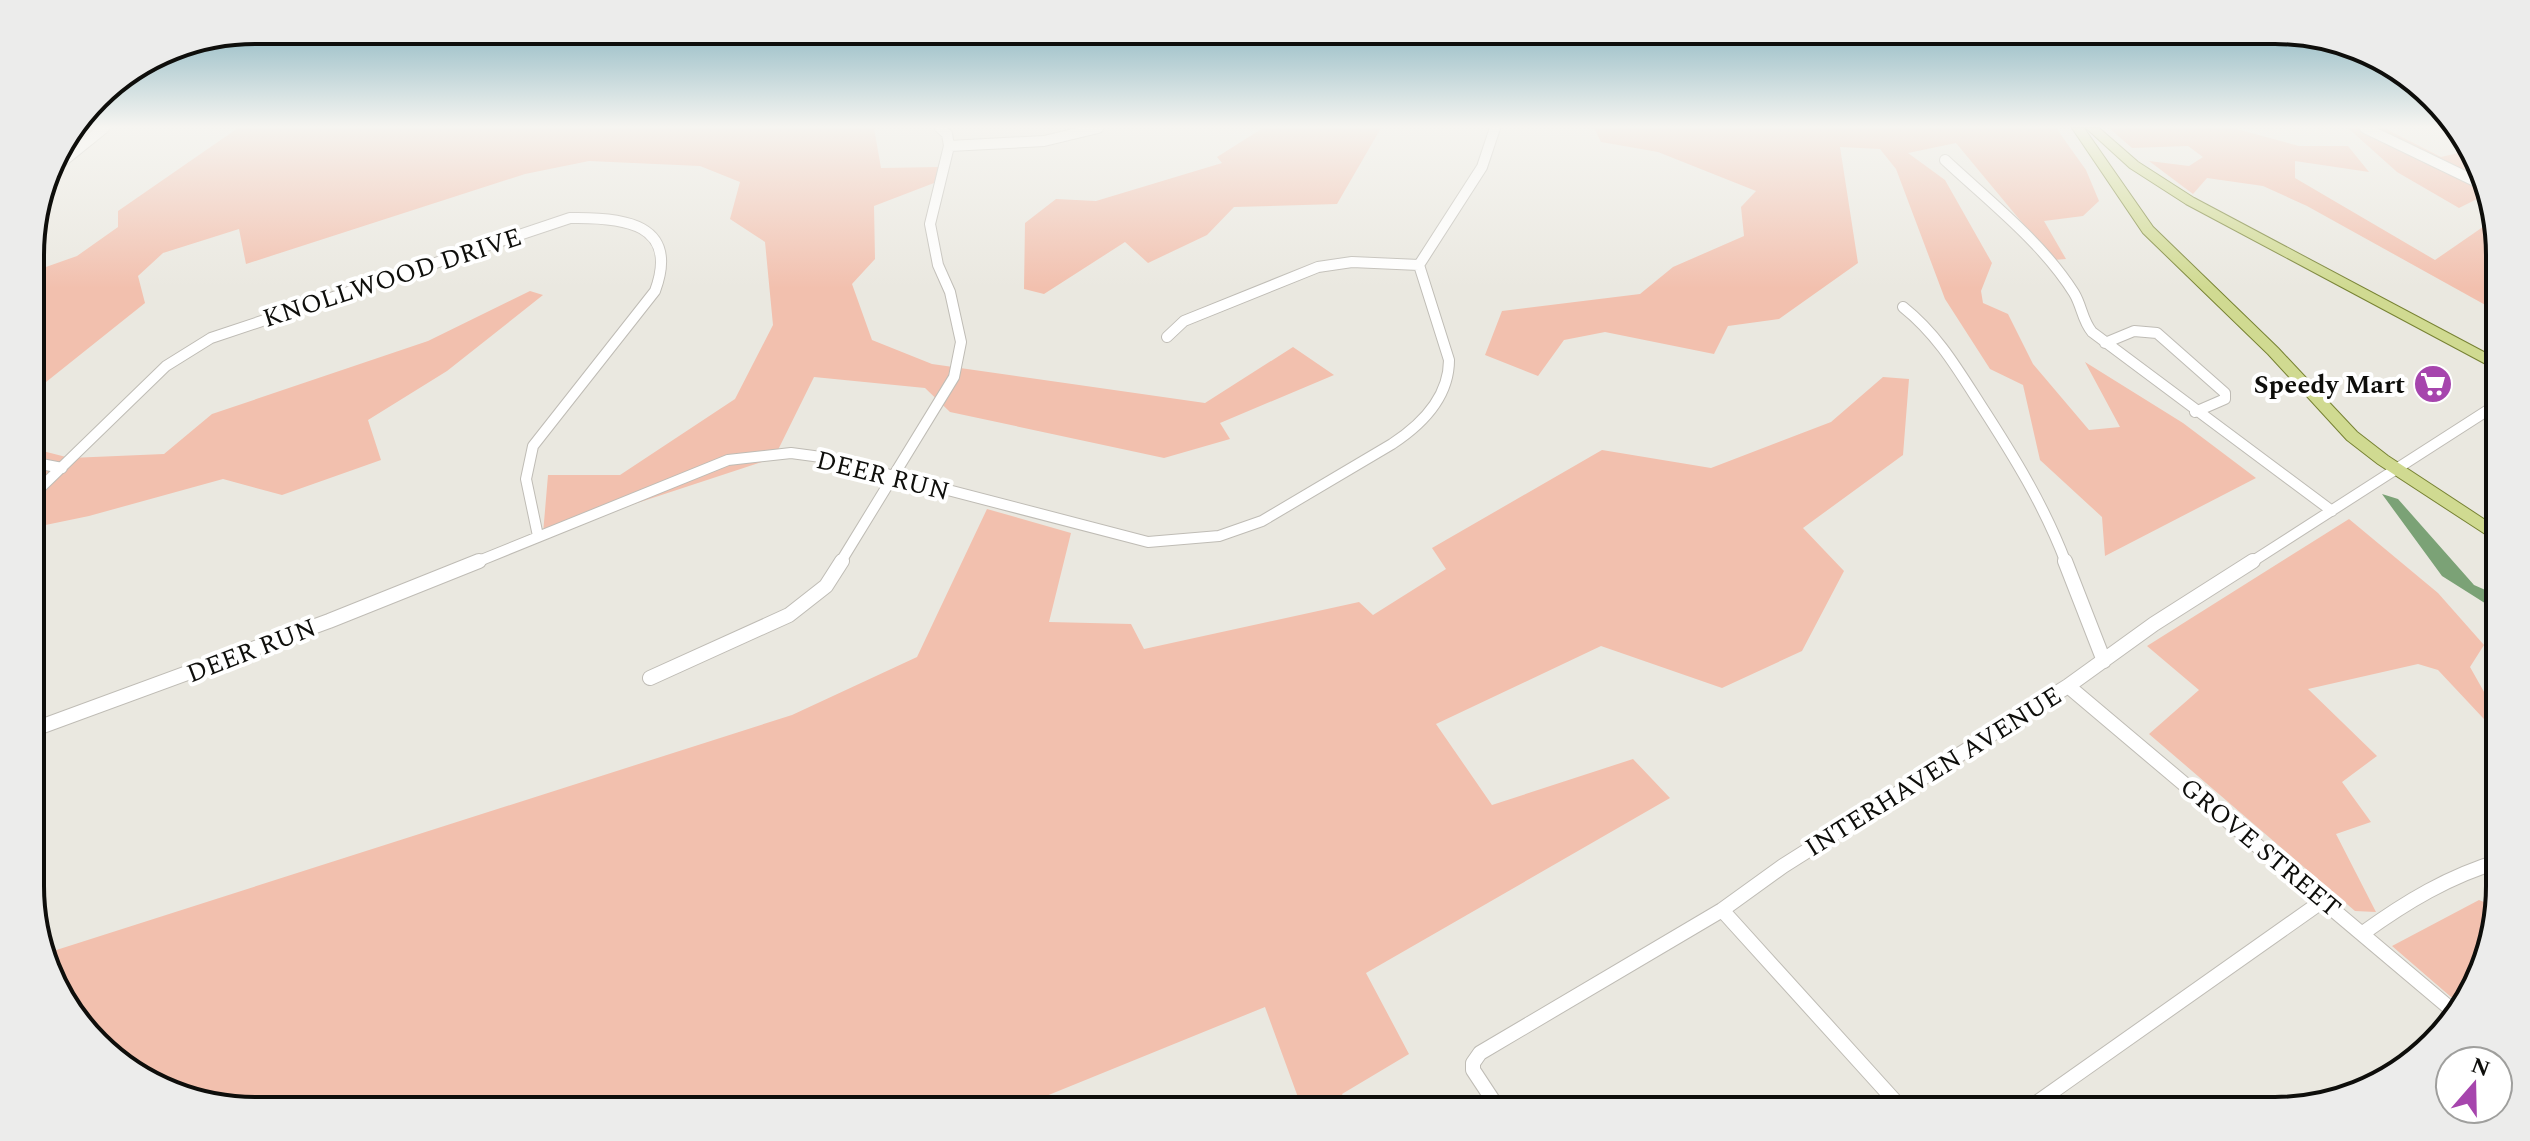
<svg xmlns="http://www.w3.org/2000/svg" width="2530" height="1141" font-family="Spectral,serif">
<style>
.green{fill:#f2c0ae}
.water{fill:#7ba276}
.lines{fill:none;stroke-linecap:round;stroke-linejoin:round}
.minor-far1-casing{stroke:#bfbcb5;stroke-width:12}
.minor-casing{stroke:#bfbcb5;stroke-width:16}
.major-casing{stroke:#778233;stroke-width:2}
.minor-far1{stroke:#fff;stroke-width:10}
.minor{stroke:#fff;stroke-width:14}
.major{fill:#d0da91;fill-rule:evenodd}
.labels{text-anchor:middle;stroke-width:8;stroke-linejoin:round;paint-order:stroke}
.street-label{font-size:26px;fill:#0e0e0b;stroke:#fff}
.poi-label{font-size:26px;font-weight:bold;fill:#0e0e0b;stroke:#fff;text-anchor:end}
.rim{fill:none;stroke:#0e0e0b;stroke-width:4}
</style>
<rect width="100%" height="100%" fill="#eae8e0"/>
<path class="green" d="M238,128h636l7,40 58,-1 -5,16 -60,23 1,53 -23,25 20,56 60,24 273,39 88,-56 41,28 -114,48 10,16 -66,19 -214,-46 -25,-24 -111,-11 -40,81 -231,76 5,-59h72l115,-76 38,-74 -8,-83 -35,-23 10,-37 -40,-16 -111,-5 -64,13 -279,90 -7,-35 -76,24 -25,23 7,27 -114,91v-109l12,-17 34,-12 41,-29v-16z
M1263,128h118l-44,76 -103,3 -27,28 -59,28 -23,-21 -81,52 -20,-5 1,-66 31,-24 40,2 126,-38 -5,-6z
M1594,128h462l30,42 13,31 -16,15 -39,5 22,38 -13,1 -97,-117 -48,10 37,27 47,83 -11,28 2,12 25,11 25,50 56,66 31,-3 -35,-65 98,61 73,55 -151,78 -3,-39 -62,-57 -17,-75 -33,-16 -45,-70 -49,-130 -16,-20 -40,-2 18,116 -79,56 -51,7 -14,28 -109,-22 -41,8 -26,36 -53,-21 17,-44 138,-17 33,-27 71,-31 -3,-29 15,-16 -98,-39 -57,-10z
M2109,128h124l66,18h49l21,26 -74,-11v17l140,82 58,-40 4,2 1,90 -191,-106 -44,-20 -56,-8 -14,16 -44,-33 40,5 14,-9 -15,-11 -56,2z
M2348,128h36l57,29 26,-6 18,44 -26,13 -62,-36z
M530,291l13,4 -96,76 -79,49 13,40 -99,35 -59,-16 -134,37 -58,12v-80l39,10 94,-4 48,-40 216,-73z
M1883,377l26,2 -6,76 -100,73 41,43 -42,80 -80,37 -121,-42 -165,78 56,81 141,-46 37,39 -304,175 43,81 -67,40 10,17h-49l-38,-104 -256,104h-754l-87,-17 -92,-71 -29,-70 745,-238 125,-58 70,-148 84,24 -22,89 82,2 13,25 215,-47 14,13 73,-46 -14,-21 170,-98 109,18 120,-46z
M2349,519l89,74 46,52 -14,22 22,39 6,28 -60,-64 -20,-6 -110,25 69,67 -35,26 29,40 -35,12 40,78 -21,-1 -206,-177 50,-44 -52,-44z
M2479,900l17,7 -13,66 -25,30 -66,-57z"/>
<path class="water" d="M2382,494l16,5 76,86 25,11v16l-57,-36z"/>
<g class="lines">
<defs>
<path id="minor-far1" d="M2365,128l116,56
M949,146l95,-5 54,-13
M1945,160c44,41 97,82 129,133 8,13 8,27 18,39l240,179
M48,173l56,-45
M1903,307c34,27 54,61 77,97 33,51 64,101 86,159
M1167,337l17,-16 134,-54 34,-5 67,3
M2105,343l29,-12 23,2 68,60v6l-30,13
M31,462l31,6
M31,497l135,-131 45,-28 359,-120c53,-1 110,5 85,73l-122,155 -7,33 12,57
M474,563l254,-103 63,-7 30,4 327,85 71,-6 43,-15 130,-77c29,-19 57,-47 57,-84l-30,-95 63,-98 13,-39
M840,563l114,-186 7,-35 -11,-50 -12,-27 -8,-41 19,-78 -2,-12 -7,-6
M2250,563l249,-160"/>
<path id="minor" d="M2065,561l39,100
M650,678l139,-63 37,-29 16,-25
M2068,686l384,324
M32,730l297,-109 150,-60
M1722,910l182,201
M2363,933c43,-31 86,-57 137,-72
M1500,1111l-27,-41v-7l7,-10 242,-143 61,-44 285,-180 86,-62 99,-63
M2025,1111l299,-211"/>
<path id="major" d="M2072,128h12l69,99 125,121 79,84 31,24 111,73v14l-121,-79 -31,-24 -79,-86 -125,-121z
M2086,128h13l39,34 56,36 305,162v11l-313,-167 -56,-36z"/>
</defs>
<use href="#minor-far1" class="minor-far1-casing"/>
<use href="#minor" class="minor-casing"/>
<use href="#major" class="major-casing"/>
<use href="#minor-far1" class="minor-far1"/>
<use href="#minor" class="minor"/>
<use href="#major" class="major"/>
</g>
<linearGradient id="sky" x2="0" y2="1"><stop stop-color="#7cadba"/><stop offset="0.44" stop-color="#f6f5f1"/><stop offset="1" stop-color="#f6f5f1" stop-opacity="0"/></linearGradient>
<rect width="2530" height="288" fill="url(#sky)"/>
<defs>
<symbol id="supermarket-disc" viewBox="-11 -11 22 22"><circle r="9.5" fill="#a645ad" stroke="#fff"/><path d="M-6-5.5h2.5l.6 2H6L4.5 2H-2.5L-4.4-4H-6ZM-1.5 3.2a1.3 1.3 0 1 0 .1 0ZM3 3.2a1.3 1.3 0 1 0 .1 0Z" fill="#fff"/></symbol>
</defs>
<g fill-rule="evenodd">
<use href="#supermarket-disc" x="2411" y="362" width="44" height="44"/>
</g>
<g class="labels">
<g class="street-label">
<text transform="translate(392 277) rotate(-18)" y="9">KNOLLWOOD DRIVE</text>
<text transform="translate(883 475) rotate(14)" y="9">DEER RUN</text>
<text transform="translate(251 650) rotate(-21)" y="9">DEER RUN</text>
<text transform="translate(1933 771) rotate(-32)" y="9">INTERHAVEN AVENUE</text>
<text transform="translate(2261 847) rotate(40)" y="9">GROVE STREET</text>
</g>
<g class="poi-label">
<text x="2405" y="393">Speedy Mart</text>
</g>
</g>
<path d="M0 0H2530V1141H0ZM255 44H2275A211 211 0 0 1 2486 255V886A211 211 0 0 1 2275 1097H255A211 211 0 0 1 44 886V255A211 211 0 0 1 255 44Z" fill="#ececeb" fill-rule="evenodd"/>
<path class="rim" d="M255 44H2275A211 211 0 0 1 2486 255V886A211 211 0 0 1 2275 1097H255A211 211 0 0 1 44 886V255A211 211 0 0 1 255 44Z"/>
<g transform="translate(2474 1085) rotate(20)"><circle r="38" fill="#ffffff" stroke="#9f9f9d" stroke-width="2"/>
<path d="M0-6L14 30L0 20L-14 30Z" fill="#a645ad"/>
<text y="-12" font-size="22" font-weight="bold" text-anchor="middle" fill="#0e0e0b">N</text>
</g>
</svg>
